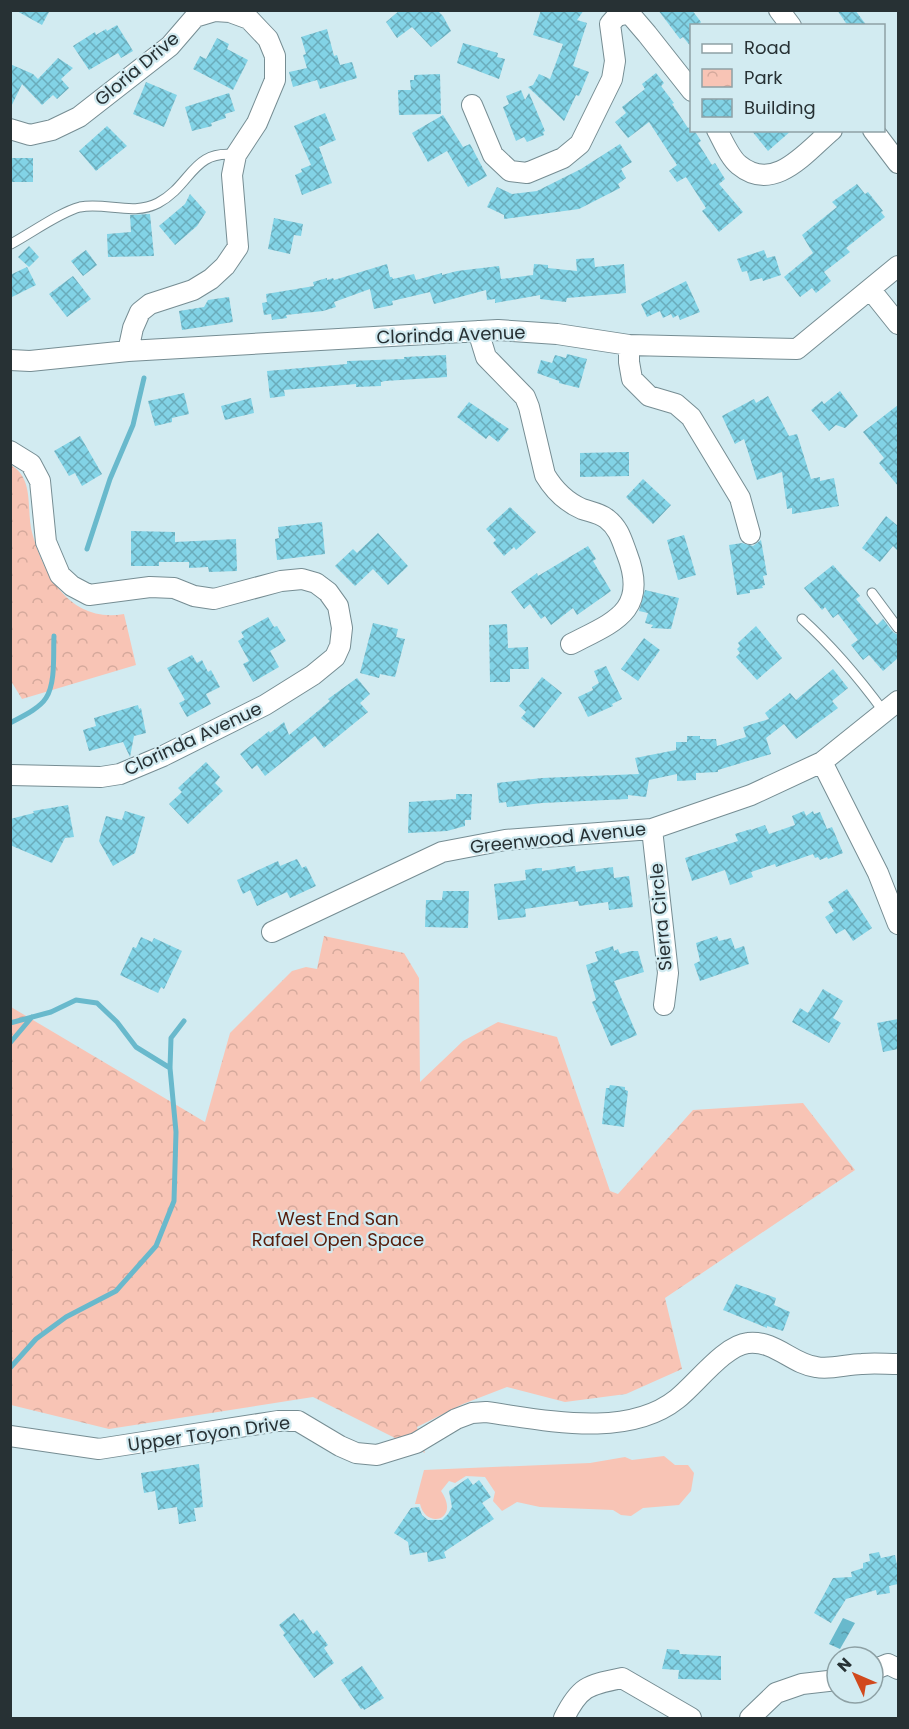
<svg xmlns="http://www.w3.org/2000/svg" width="909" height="1729" font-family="Poppins,sans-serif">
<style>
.green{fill:#f8c4b5}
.park{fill:url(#park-crowns)}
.water{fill:url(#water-ripples)}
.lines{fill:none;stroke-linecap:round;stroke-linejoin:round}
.stream{stroke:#69b9cc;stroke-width:5}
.building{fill:url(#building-cross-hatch)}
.lane-casing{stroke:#768d93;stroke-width:11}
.street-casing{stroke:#768d93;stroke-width:22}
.lane{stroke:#fff;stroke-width:9}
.street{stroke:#fff;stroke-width:20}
.labels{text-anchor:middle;stroke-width:4.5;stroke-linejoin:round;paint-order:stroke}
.street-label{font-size:18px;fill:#273134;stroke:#d2ebf1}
.park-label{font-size:18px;fill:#561c0a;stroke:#d2ebf1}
</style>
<defs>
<pattern id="park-crowns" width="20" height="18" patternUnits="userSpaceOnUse" patternTransform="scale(1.5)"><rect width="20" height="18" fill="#f8c4b5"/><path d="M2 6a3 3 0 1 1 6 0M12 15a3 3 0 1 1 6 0" fill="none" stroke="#d5a99c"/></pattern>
<pattern id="water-ripples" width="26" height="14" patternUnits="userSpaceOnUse" patternTransform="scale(1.5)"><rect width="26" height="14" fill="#69b9cc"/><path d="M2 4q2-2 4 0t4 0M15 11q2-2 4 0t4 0" fill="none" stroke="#5697a6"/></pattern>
<pattern id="building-cross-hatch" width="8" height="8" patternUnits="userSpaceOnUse" patternTransform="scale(1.5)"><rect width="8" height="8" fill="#82d3e6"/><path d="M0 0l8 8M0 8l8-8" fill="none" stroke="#6aacbb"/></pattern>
</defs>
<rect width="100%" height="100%" fill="#d2ebf1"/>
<path class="green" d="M664,1456l11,9h13l6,8 -3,18 -12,14 -36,3 -12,8 -10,-1 -8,-5 -73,-3 -23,-5 -15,9 -9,-10 2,-9 -10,-15 -19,-1 -11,7 -6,-2 -8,10c20,29 -15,39 -21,13h-5l9,-34 166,-7 35,-6 7,3z"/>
<path class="park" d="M11,465c25,15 14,47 22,71 13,44 40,87 91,78l12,51 -114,34 -11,-18z
M324,936l80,17 15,25 1,104 43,-41 35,-19 59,15 53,154 8,3 75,-84 110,-7 52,67 -190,128 17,71 -56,25 -61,8 -58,-15 -44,17 -46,23 8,26 -112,-56 -204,32 -98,-24v-398l194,115 25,-89 62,-62 14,-4 11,2z"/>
<path class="water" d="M843,1618l12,5 -15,26 -11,-5z"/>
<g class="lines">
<path class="stream" d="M87,549l23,-70 23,-54 11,-47
M10,723c11,-6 29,-14 36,-25 10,-15 7,-45 8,-62
M10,1023l41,-11 25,-12 21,3 20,19 19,25 34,21
M10,1043l22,-26
M10,1368l26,-29 30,-22 50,-26 40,-45 18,-45 2,-69 -6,-64 1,-30 13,-17"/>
</g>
<path class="building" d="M15,10h35l-8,15z
M400,10h37l6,6 8,15 -20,16 -19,-20 -15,11 -11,-16z
M541,10h43l-7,10 10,3 -14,43 16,6 -10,24 -3,-1 -12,26 -36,-34 5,-2 6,-11 11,5 13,-35 -30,-9z
M658,10h34l9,12 -3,4h-6v22l-9,-11 -3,2z
M837,10h18l12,16h-19z
M117,25l16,26 -12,7 -3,-5 -29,17 -16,-24 22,-14 1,3 10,-6 1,2z
M327,29l7,27 3,-1 3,10 12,-3 5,16 -37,11 -3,-9 -24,7 -4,-15 18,-4 -4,-13 3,-1 -5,-17z
M217,38l12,6 -2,5 21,11 -15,30 -40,-21 7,-13 6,3z
M463,43l35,10 -1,4 8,2 -6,20 -42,-16z
M58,58l15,10 -12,11 8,9 -12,11 -4,-4 -11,10 -20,-21 -12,25v-45l23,10 5,5z
M656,73l8,10 -3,3 13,17 -2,1 16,24 4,-2v4h2l7,11 -3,2 14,22 3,-2 10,16 -6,5 24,28 -24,20 -17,-21 4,-3 -20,-31 -9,5 -8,-11 8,-6 -28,-43 -21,16 -13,-16 11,-9 -4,-6 23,-18 -3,-5z
M440,74l1,40 -42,1 -1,-25h13l-1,-10h4v-5z
M146,82l31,13 -13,32 -31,-13z
M521,90l4,10 4,-7 16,38 -2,1 1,3 -17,7 -3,-5 -8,4 -13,-34 6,-3 -3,-8z
M229,93l6,18 -10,3 1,4 -15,5 1,3 -20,5 -7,-24z
M325,113l11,27 -17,7 13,36 -30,12 -7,-20 7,-3 -1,-3 10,-4 -17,-39z
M443,115l20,32 7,-3 17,32 -19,11 -21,-36 -19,11 -16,-29z
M107,126l20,20 -31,25 -17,-20z
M751,130h41l-24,21z
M620,144l12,18 -11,7 5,9 -8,6 2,4 -41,21 -75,10v-4l-17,-8 10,-20 15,7 25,-3 44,-22z
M10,158h23v24h-23z
M857,184l8,10 3,-2 15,19 -2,1 4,5 -39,31 4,4 -26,20 7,9 -15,12 -4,-5 -12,9 -16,-20 29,-24 -11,-18 35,-28 -5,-5z
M190,194l16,18 -9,14 -22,19 -16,-19 26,-22z
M150,214l4,42 -46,1 -1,-23 24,-2 -1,-17z
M274,218l29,6 -2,12 -7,-1 -4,19 -22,-5z
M29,246l10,11 -10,10 -11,-10z
M86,250l11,15 -14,11 -12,-15z
M764,250l3,8 8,-2 6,19 -18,6 -1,-3 -12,3 -3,-10 -5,1 -5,-13z
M594,258l1,9 29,-3 2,29 -59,5 -1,4 -26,-3v-4l-45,8v-4l-8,1 -1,-10 -52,14 -4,-12 -38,9 1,4 -19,4 -4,-20 -36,13 2,5 -13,4 -37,4 1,3 -15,2 -1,-6 -7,1 -2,-12 5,-1 -1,-8 48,-8 -1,-4 14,-4v2l6,-2 1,2 53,-16 3,13h2l1,2 21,-5 2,6 26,-7v2l15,-4 42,-5 2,13 32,-4 1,-11 14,1v3l29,3 -1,-12z
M27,267l9,18 -26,13v-23z
M73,276l18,23 -24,18 -18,-23z
M686,281l14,31 -20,8 -2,-5 -5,3 -2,-4 -8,4 -3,-7 -13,6 -6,-13z
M229,297l4,25 -51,8 -3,-19 25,-4 4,-7z
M567,354l20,5 -8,29 -20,-5v-2l-22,-8 4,-13 11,3 3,-8 11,3z
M446,355l1,22 -62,4 -4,1v4l-25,1v-3l-72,6 1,6 -15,2 -3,-27 80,-7v-3l57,-2v-2z
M840,391l18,25 -13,12 -9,-3 -7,6 -18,-21 11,-9 2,3z
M184,393l5,21 -17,4v4l-17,4 -7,-25z
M768,396l21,40 8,-2 14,45 9,-2v4l14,-3 5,28 -47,8v-6l-5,1 -5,-37 -25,8 -13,-41 -9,5 -13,-28 32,-17 2,4z
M251,398l3,15 -29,7 -4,-14z
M469,402l40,27 -11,13 -9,-7 -3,4 -29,-22z
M898,405v81l-19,-23 5,-5 -21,-26z
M80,436l22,38 -20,12 -7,-13 -6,3 -15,-25z
M629,452v24l-49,1v-24z
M643,479l28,26 -18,19 -27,-27z
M510,507l26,25 -20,18 -2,-3 -10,9 -11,-13 3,-3 -10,-11z
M886,516l12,10v25l-5,-5 -13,16 -18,-14z
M322,522l3,32 -48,6 -2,-21 4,-1 -1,-11z
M131,531l44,1v10l61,-3 1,32 -28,1 -1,-5 -19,1v-6h-30v4h-28z
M378,533l30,33 -20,19 -15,-16 -18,17 -20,-20 18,-17 4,4z
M684,535l12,40 -18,5 -11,-40z
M761,540l6,35 -4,1 2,9 -3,1 1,2 -13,2v3l-13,2 -8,-50 13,-2 11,3z
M588,546l8,13 -3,2 18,30 -34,24 -4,-7 -22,17 -6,-9 -4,3 -11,-15 -6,5 -13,-17 26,-19 1,3z
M833,565l27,31 -4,3 21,26 6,-6 10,13 5,3v23l-15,13 -14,-16 -6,5 -12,-15 7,-5 -20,-26 -5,4 -8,-11 -3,3 -18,-22z
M645,590l34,8 -8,31 -20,-1 2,-3 -8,-2 3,-10 -9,-2z
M268,617l6,10 3,-1 9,15 -16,10 9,16 -26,15 -10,-18 6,-3 -11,-20 6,-4 -3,-5z
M373,623l25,6 -2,8 9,2 -10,38 -15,-3 -1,4 -19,-5z
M507,624l1,24 20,-1 1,22h-19v13h-20l-1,-57z
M756,626l26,32 -25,22 -21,-23 4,-4 -3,-4 3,-3 -2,-3z
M644,638l16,12 -22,31 -17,-12z
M192,655l5,8 5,-3 6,12 3,-2 9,17 -14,7 5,10 -24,13 -8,-14 6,-3 -18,-32z
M606,666l16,33 -10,5 1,2 -25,11 -10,-20 15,-7 -1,-3 7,-4 -5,-12z
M833,669l15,19 -16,13 6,7 -42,31 -12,-15 -18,14 5,16 -53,16v2l-22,1v7l-19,1v-7l-28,6 -3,17 -18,-2v4l-86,4 -35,4 -1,-5 -7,1 -2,-20 45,-5 97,-4 -4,-16 41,-8v-8h11v-6h13v3h16l1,7 29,-9 -3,-10 26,-8 -4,-6 25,-20 6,7z
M542,677l20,16 -28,35 -13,-10 5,-6 -7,-6z
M357,678l13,16 -10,9 8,9 -44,36 -9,-12 -50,40 -8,-11 -5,4 -12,-15 29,-23 1,2 14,-11 5,13 41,-34 -2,-2z
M138,705l1,4 2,-1 5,25 -12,3 -4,21 -7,-15 -34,9 -6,-21 13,-4 -2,-8z
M206,762l14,15 -5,6 8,8 -35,33 -19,-20 13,-12 -4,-4z
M456,794h16l-1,26h-6v6l-18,5 -39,2 1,-31 47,-3z
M68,805l6,32 -9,1 -13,25 -42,-18v-26l24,-6 -1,-2z
M125,811l20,6 -10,36 -22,13 -14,-25 7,-25 16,4z
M804,811l2,5 7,-5 1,3 6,-2 7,17 5,-2 11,26 -15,6 -1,-2 -7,3 -2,-3 -3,1 -2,-4 -37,13 -1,-3 -24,8 2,5 -23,8 -5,-15 -33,11 -7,-23 53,-17 -3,-7 16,-5v1l14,-5 4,9 26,-9 -3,-9z
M297,859l5,9 4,-2 10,20 -26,12 -3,-6 -30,14 -7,-16 -7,4 -6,-14 41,-19 2,5z
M575,866l1,6 37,-5 1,11 15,-2 4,31 -24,3 -1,-8 -29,4 -1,-5 -53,8 1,8 -28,3 -4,-36 32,-4 -1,-10 13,-2h4v3z
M847,889l25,39 -19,13 -8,-12 -9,5 -11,-17 9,-6 -6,-9z
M443,891h26l-1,37 -43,-1 1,-27h16z
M717,936l2,5 12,-3 4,11 9,-3 5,18 -49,17 -6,-17 6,-3 -4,-18z
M141,937l11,5 2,-4 28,13 -18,38 -3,-2 -3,6 -38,-18 13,-28 3,1z
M613,946l1,5 4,-2 2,5 11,-3h7l6,21 -30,9 23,54 -26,11 -19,-44 4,-2 -10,-35 12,-4 -3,-9z
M823,989l20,12 -10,17 8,5 -12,20 -37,-21 8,-14 8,5z
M898,1019v30l-15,3 -6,-29z
M610,1085l15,2v3l3,1 -4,36 -22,-3 4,-36h3z
M736,1284l40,14 -2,7 16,7 -7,19 -16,-5v2l-44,-18z
M199,1464l4,43 -9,1 2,13 -17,3 -2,-17 -19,3 -3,-19 -11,2 -3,-20z
M468,1478l5,7 6,-5 12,17 -9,6 12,16 -50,33 2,6 -18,4 -1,-10 -17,3 -2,-13 -14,-9 17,-25 8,-1 3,8 6,5h14l6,-6 4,-7 -3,-16z
M879,1552l2,6 14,-3 3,15v14l-9,2 1,7 -13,2 -1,-5 -30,9 -15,24 -17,-10 19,-35 19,-1 -1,-5 12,-4v-5l7,-2 -1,-7z
M294,1613l6,8 3,-2 10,15 4,-4 11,15 -4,3 10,15 -20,15 -31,-43 2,-2 -6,-8z
M667,1649l12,1 1,4 41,2v24l-43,-1 1,-9 -17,-1z
M362,1666l22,32 -20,12 -1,-2 -2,1 -20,-29z"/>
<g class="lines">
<defs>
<path id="lane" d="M11,244c19,-10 49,-32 69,-37 26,-5 53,9 78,-4 34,-18 34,-54 78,-48
M872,593l26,35
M802,619c31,28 57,59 82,93"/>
<path id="street" d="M779,10l12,16
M472,105l21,50 17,16 17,2 36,-15 17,-14 32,-65 3,-18 -5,-37 7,-8 12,-3 18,21 45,57
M10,129l20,6 22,-5 27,-13 91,-71 25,-29 20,-6 15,1 19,7 19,20 7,17v24l-18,43 -21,32 -4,20 6,72 -13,19 -14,13 -18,11 -43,14 -10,8 -7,16 -5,23
M717,130c6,11 13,28 22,35 35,29 67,-13 93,-35
M873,130l25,33
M870,289l28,35
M478,331l8,26 39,40 4,10 16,68c9,15 21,27 37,34 9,3 18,4 25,10 12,9 15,22 20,35 22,57 -13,68 -56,90
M629,345v17l3,17 17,17 27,8 15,13 49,81 10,36
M10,360l20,1 98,-10 370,-21 59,4 72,11 168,4 101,-83
M10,451l21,13 9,17 6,61 14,33 12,11 17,9 61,-8 24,1 20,8 20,3 67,-18 21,-2 14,4 12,9 10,14 4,22 -2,18 -5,11 -22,18 -48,30 -102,51 -43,18 -19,3 -91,-2
M822,762l56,111 20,51
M652,829l16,144 -4,32
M272,932l170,-80 63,-12 147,-11 99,-34 71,-33 76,-61
M10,1436l89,13 179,-28h20l42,25 16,7 21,2 39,-12 40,-24 16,-6 14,-1c59,8 141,27 191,-13 19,-15 48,-54 71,-56 27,-3 44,21 68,24 15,3 31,-3 46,-3 12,-1 24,0 36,0
M873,1670l15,-6 10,5
M564,1718c16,-32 24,-33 58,-40l69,40
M750,1718l26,-25 26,-9 35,-4"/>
</defs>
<use href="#lane" class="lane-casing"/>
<use href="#street" class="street-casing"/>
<use href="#lane" class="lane"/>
<use href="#street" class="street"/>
</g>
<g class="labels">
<g class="street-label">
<text transform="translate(137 69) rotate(-40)" y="6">Gloria Drive</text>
<text transform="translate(451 335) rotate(-2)" y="6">Clorinda Avenue</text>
<text transform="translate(193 739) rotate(-25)" y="6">Clorinda Avenue</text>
<text transform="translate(558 838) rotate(-6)" y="6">Greenwood Avenue</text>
<text transform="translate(661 917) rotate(-95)" y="6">Sierra Circle</text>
<text transform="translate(209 1434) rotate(-8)" y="6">Upper Toyon Drive</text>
</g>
<g class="park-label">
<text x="338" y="1225">West End San<tspan x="338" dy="21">Rafael Open Space</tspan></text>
</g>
</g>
<rect width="909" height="1729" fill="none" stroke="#273134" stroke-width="24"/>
<rect x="690" y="24" width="195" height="108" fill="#d2ebf1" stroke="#8ea1a5" stroke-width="1.5"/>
<rect x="702" y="44" width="30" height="9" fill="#ffffff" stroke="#8ea1a5" stroke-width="1.5"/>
<text x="744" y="54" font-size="18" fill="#273134">Road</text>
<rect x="702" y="69" width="30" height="18" fill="url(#park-crowns)" stroke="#8ea1a5" stroke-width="1.5"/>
<text x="744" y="84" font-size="18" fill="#273134">Park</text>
<rect x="702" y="99" width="30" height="18" fill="url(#building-cross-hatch)" stroke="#8ea1a5" stroke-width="1.5"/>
<text x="744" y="114" font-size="18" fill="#273134">Building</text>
<g transform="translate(855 1675) rotate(314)"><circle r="28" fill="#d2ebf1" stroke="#8ea1a5" stroke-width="1.5"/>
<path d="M0-4.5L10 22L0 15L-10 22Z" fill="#d1491d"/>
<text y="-9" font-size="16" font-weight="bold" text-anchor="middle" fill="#273134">N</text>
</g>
</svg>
